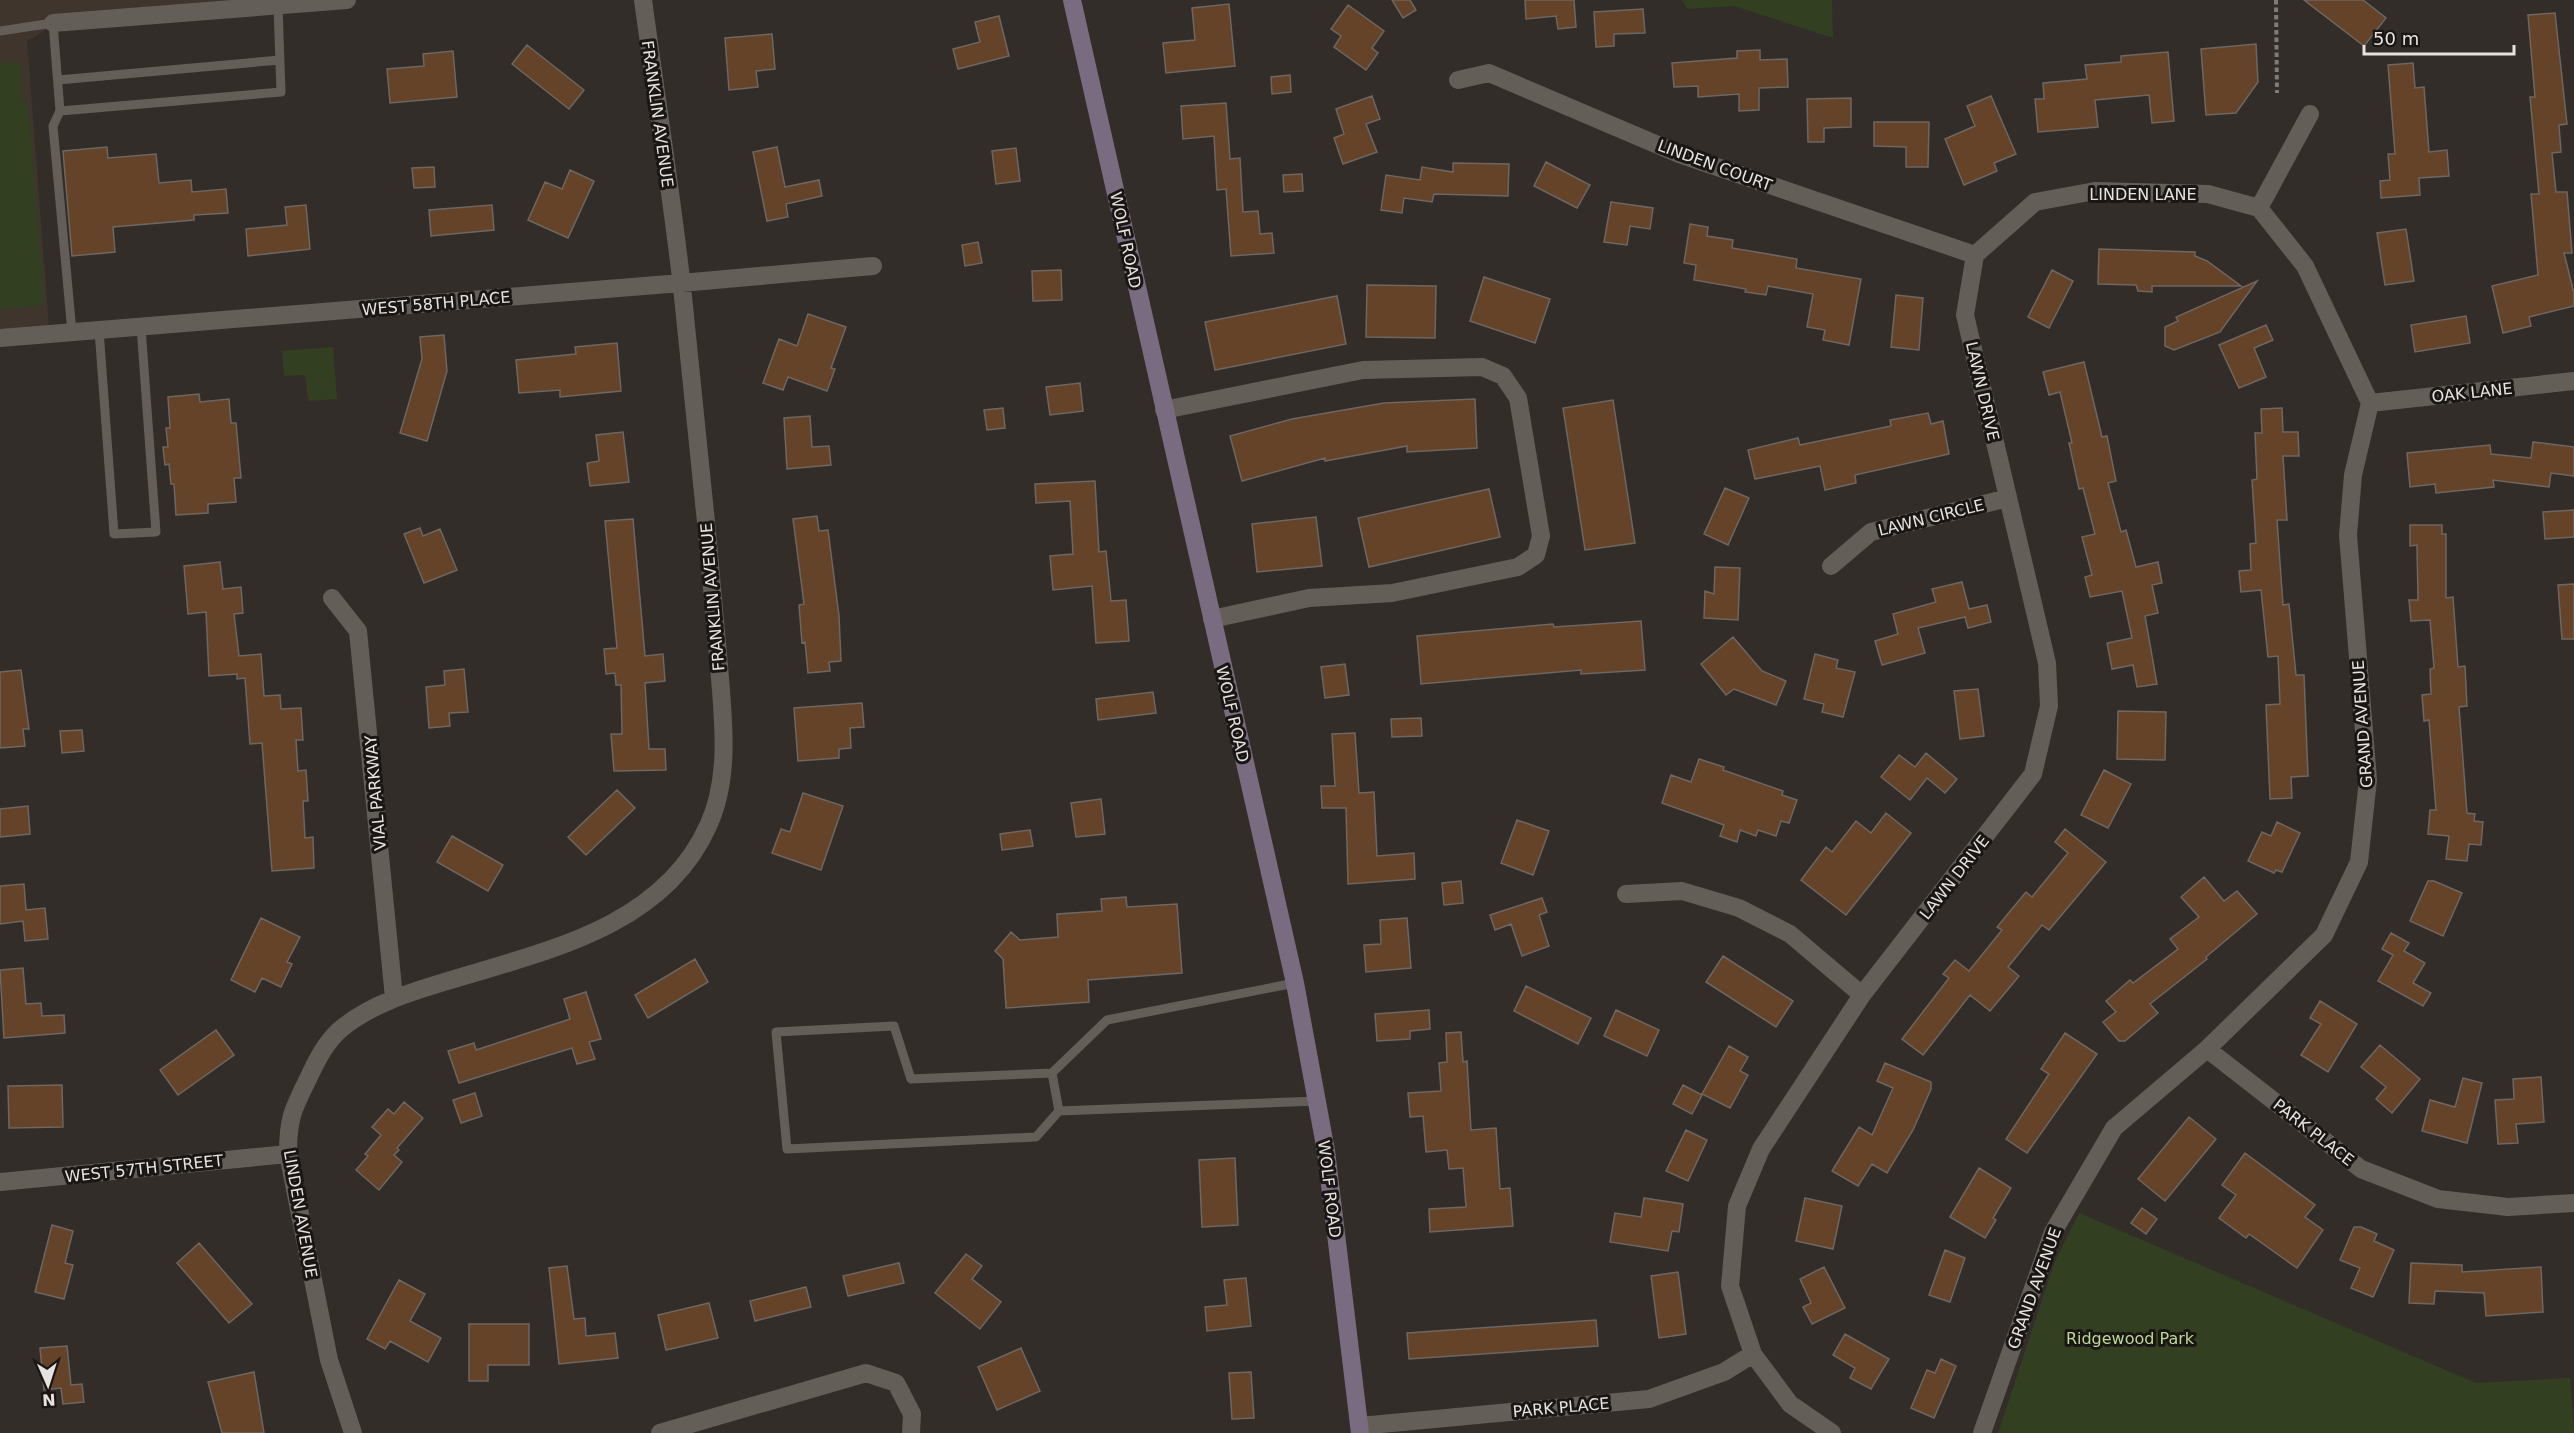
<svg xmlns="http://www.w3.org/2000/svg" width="2574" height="1433" font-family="'DejaVu Sans',sans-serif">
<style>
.built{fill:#40352d}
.green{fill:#323f21}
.building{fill:#654328;stroke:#6d6661;stroke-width:1.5}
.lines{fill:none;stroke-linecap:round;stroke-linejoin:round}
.path{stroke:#807b77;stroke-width:4;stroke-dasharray:4.5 3;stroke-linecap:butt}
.lane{stroke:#645e59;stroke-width:9}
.street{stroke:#645e59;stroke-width:18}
.secondary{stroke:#7a6c80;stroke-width:18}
.labels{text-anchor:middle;stroke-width:6;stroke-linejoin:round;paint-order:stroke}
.street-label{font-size:16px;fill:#e6e2df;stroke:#191614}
.park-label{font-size:16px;fill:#bcd897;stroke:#191614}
</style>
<rect width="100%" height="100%" fill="#332d29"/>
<path class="built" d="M0,0h241l-164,12 -50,29 22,286 -49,4z"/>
<path class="green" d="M1682,0h150l1,38 -99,-32 -47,3z
M21,62l2,40h5l17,203 -45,4v-246z
M333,347l4,52 -29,2 -3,-26 -21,1 -2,-25z
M2079,1213l397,170 94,-5 4,55h-576l57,-172z"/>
<path class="building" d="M1392,0h18l6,10 -13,8z
M1525,0h49l2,27 -18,2 -2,-13 -30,3z
M2304,0h59l23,18 -22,28z
M1229,4l6,62 -69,7 -3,-30 32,-3 -3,-32z
M1348,5l36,26 -12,17 6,5 -12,17 -32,-23 7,-11 -10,-7z
M1643,9l2,24 -31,1v12l-18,1 -2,-35z
M2555,13l12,111 -8,1 2,27 -9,1 4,39h11l5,61h-8l10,40v13l-45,11 2,9 -28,7 -11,-47 46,-11 -7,-81h8l-9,-97h5l-7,-82z
M999,16l10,40 -51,13 -5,-20 27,-7 -5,-20z
M772,34l3,35 -19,2 2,16 -29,3 -4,-52z
M2256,44l2,38 -22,31 -30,2 -5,-66z
M527,45l57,45 -15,19 -57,-45z
M1760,50v10l27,-1 1,28 -29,1v22l-20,1v-17l-41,3v-11l-24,1 -2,-24 65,-5v-7z
M453,51l4,46 -67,6 -3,-34 37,-3 -1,-12z
M2168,52l6,69 -22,2 -3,-28 -54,5 3,27 -60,5 -3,-33h9l-1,-16 44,-4 -2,-14 36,-3v-6z
M2413,63l2,25 9,-1 5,65 18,-2 2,26 -30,2 1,17 -39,3 -1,-17 10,-1 -2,-26h7l-7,-89z
M1290,75l1,17 -19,2 -1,-17z
M1372,96l8,23 -14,5 11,28 -34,12 -9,-26 10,-4 -8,-25z
M1991,96l25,58 -22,9 3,8 -33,14 -19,-46 30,-13 -8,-20z
M1851,98v29l-27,1v14h-16l-1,-43z
M1226,103l4,56 10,-1 3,54 15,-1 2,23 12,-1 2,20 -43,3 -5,-67 -9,1 -3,-54 -31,3 -2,-33z
M1874,122h55l-1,45h-22v-20l-32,-1z
M107,147l1,11 48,-4 3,29 32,-3 1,12 34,-3 2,24 -34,2v5l-81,7 2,25 -43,4 -9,-105z
M777,147l8,40 34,-7 3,16 -36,8 2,13 -21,4 -14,-69z
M1016,148l4,33 -24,3 -4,-33z
M1546,162l44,23 -13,23 -43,-22z
M1453,163l56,1 -1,32 -74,-2 -2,8 -28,-4 -2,15 -21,-3 5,-35 34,5 2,-13 31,5z
M434,167l1,20 -21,1 -2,-20z
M570,170l24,11 -26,57 -40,-18 17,-38 17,7z
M1302,174l1,17 -19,1 -1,-17z
M1611,202l42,6 -3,21 -20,-3 -3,19 -23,-3z
M306,205l4,44 -62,7 -2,-27 41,-4 -2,-18z
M492,205l2,25 -63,6 -2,-26z
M1690,224l18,3 -1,9 26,4 -1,8 65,11 -1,9 65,11 -12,66 -26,-5 2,-10 -18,-3 6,-33 -45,-8 -2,9 -21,-3 1,-3 -52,-9 2,-15 -12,-2z
M2406,229l8,52 -29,4 -8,-52z
M978,242l4,21 -17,3 -3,-21z
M2099,249l96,3v4l12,5 34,25h-89v6l-14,-1 -2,-6 -38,-1z
M1061,270l1,30 -29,1 -1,-30z
M2052,270l21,11 -24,47 -21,-11z
M1484,277l66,22 -15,44 -65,-22z
M2257,281l-37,51 -46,18 -9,-4v-19l13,-6 -2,-4z
M1367,285l69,1 -1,52 -69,-1z
M1896,295l27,3 -4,52 -28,-3z
M1337,296l9,48 -131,26 -10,-48z
M808,314l38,13 -15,41 4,1 -8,22 -39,-14 -5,13 -20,-7 16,-44 18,7z
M2466,316l4,27 -55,9 -4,-27z
M2266,325l7,15 -19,8 12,29 -27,11 -20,-43z
M444,335l3,36 -20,70 -27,-8 22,-74 -2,-22z
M617,343l4,48 -61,6v-7l-41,3 -3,-33 60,-6 -1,-7z
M2084,362l18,75 5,-1 9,45 -8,2 13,49 5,-2 10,37 22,-5 4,21 -10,2 6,28 -13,3 12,68 -20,3 -4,-22 -21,4 -5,-26 25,-5 -10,-47 -32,6 -5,-20 7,-2 -10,-38 13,-3 -12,-46 -4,1 -10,-46h3l-12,-51 -11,3 -6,-23z
M1080,383l3,28 -33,4 -4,-28z
M199,394l1,8 29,-3 2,24h5l5,55h-7l2,24 -28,2v9l-32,2 -2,-31h-3l-2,-20 -4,1 -2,-18h5l-2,-19h4l-2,-31z
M1475,399l2,49 -70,4v-6l-82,15v-3l-83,23 -12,-45 62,-17 92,-16z
M1613,400l22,143 -50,7 -22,-142z
M1003,408l2,20 -18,2 -3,-20z
M2282,408l1,24h15l1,24h-16l4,64h-10l6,85 6,-1 7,71h8l4,101 -17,1 1,21 -22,1 -4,-94 14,-1 -2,-48 -10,1 -7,-67 -20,2 -2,-21 12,-1 -1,-26 6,-1 -4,-63 5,-1 -2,-46h7l-1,-24z
M1928,413l3,11 12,-3 6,33 -94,21 1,8 -31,7 -5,-24 -65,13 -7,-29 50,-12 2,7 91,-19 -1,-6z
M810,416l2,31 17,-1 2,19 -44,4 -3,-51z
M623,432l6,50 -39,4 -3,-23 12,-2 -3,-26z
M2533,442l41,5v29l-23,-3 -2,14 -56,-7 1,7 -58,6 -1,-9 -25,3 -3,-34 83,-8 1,9 40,4z
M1095,481l4,71 7,-1 5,50 15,-1 3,41 -33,2 -4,-57 -39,4 -3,-34 23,-2 -3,-53 -34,2 -1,-19z
M1725,488l24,10 -21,47 -24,-11z
M1489,489l11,48 -131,30 -11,-49z
M2574,510v27l-29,2 -2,-27z
M817,516l2,15 9,-1 11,86 2,45 -12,1 1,9 -22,2 -3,-31 -3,1 -3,-38 5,-1 -11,-85z
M1316,517l6,49 -65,6 -5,-48z
M633,519l12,137 18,-2 2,27 -20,2 4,66h16l1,21 -52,1 -3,-37h11l-1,-49h-5l-1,-12 -9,1 -2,-25 13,-1 -12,-127z
M2410,525h32v9h4v64l7,-1 5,70 7,-1 2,40 -8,1 8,106 8,1 -1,7 9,1 -2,23 -12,-1 -2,17 -21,-2 3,-23 -21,-2 2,-24h6l-7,-90 -5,1 -2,-26 9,-1 -1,-25 4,-1 -4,-48 -19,1 -2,-21h9l-1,-55 -7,1z
M420,528l3,8 17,-7 17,41 -33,13 -20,-49z
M220,562l3,27 18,-2 2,26 -9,1 5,42 22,-2 3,42 16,-1 1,14 20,-1 2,32h-7l2,31 8,-1 2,31h-5l2,37 8,-1 1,31 -42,3 -10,-128 -12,1 -5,-66 -8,1v-5l-28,2 -3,-64 -18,2 -4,-48z
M1715,567l25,1 -2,52 -34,-2 1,-27 9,3z
M1962,582l7,27 18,-4 4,17 -23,6 -3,-11 -47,11 7,25 -43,12 -7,-24 23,-7 -5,-20 43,-12 -4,-13z
M2574,584v55h-12l-4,-54z
M1641,621l4,49 -64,4v-4l-160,14 -4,-48 136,-12 1,3z
M1733,637l29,34 24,10 -10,24 -42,-16 -8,6 -25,-31z
M1815,654l23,6 -2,8 19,4 -12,45 -21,-5 2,-8 -20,-5z
M1345,664l4,31 -24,3 -4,-31z
M464,669l4,43 -19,1 1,13 -21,2 -3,-41 19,-2 -1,-14z
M21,670l8,59h-6l2,17 -25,2v-76z
M1978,689l6,47 -24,3 -6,-48z
M1153,692l3,21 -58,7 -2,-21z
M862,703l2,24 -14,1 1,20 -12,1v9l-41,3 -4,-53z
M2118,711l48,1 -1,48 -48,-1z
M1421,718l1,18 -30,1 -1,-18z
M82,730l2,21 -22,2 -2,-22z
M1355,733l4,60 15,-1 3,64 37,-3 1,26 -67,5 -2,-76h-24l-1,-22h14l-3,-52z
M1926,753l31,26 -12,14 -18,-15 -17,22 -29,-23 18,-22 16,12z
M1699,759l25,8 -1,3 60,21 -1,4 15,5 -8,23 -8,-2 -5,15 -18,-6 -2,6 -16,-6 -3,12 -17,-6 4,-11 -62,-22 9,-28 20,7z
M2104,770l27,14 -23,44 -27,-13z
M617,790l18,18 -49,47 -18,-18z
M803,793l40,13 -22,64 -49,-17 9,-24 9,3z
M1101,799l4,35 -29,3 -5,-34z
M28,806l2,28 -30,3v-28z
M1886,813l25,20 -65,82 -45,-35 25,-33 6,5 24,-31 15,12z
M1517,820l32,11 -16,44 -32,-12z
M2277,822l23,11 -18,39 -6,-2 -2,3 -26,-12 14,-29 9,4z
M2065,829l41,33 -57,68 -7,-5 -34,42 11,9 -29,35 -20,-16 -47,60 -21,-16 47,-61 -6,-4 12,-14 14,11 33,-41 -5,-3 29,-35 6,5 36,-44 -13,-11z
M1030,830l3,16 -31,4 -2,-16z
M452,836l51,29 -15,26 -51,-29z
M2204,877l20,24 13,-10 20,23 -51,43 1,2 -57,45 8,9 -33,28h-6l-16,-19 13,-10 -10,-11 24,-21 3,3 45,-34 -8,-10 29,-22 -18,-20z
M1461,881l2,22 -19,2 -2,-22z
M2428,881h6l28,12 -19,43 -33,-15z
M24,884l2,26 19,-2 3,31 -23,2 -2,-20 -23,3v-38z
M1126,897l1,10 50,-3 5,69 -94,7 1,22 -83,6 -3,-49 -8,-8 16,-19 9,8 38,-3 -1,-23 45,-3 -1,-12z
M1542,898l5,14 -8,3 10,31 -27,10 -11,-32 -16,6 -5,-15z
M261,918l39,19 -13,25 5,2 -11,23 -19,-9 -7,14 -24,-12z
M1407,918l4,50 -45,4 -2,-27 17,-1 -1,-24z
M2391,933l18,10 -5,8 21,12 -12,20 18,10 -8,13 -45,-25 15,-26 -11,-6z
M1723,956l70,45 -17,26 -70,-45z
M695,959l13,23 -60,36 -13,-23z
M23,968l3,36 15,-1 1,13 22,-1 1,18 -61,5 -4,-68z
M1526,986l65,32 -13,26 -64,-33z
M586,992l15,47 -12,3 6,17 -18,5 -5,-16 -113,35 -11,-32 26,-8 2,7 94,-31 -6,-20z
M2320,1001l37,23 -29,48 -27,-17 20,-31 -11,-6z
M1429,1010l1,19 -20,2v8l-33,2 -2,-27z
M1616,1010l43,20 -12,26 -43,-20z
M216,1030l18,25 -56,40 -18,-25z
M1461,1032l2,30 4,-1 4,69 25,-2 4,61 10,-1 3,38 -83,6 -1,-23 37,-2 -3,-39 -14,1 -2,-19 -21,2 -3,-36 -13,1 -2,-24 33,-2 -2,-28 8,-1 -1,-29z
M2065,1033l32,21 -70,99 -21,-14 43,-65 -8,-5z
M2380,1045l40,34 -28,34 -16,-14 10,-12 -25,-20z
M1729,1046l19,11 -8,14 8,4 -18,33 -28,-14z
M1885,1063l46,19v7l-18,41 -26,43 -15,-9 -14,22 -26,-15 27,-44 13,8 21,-47 -16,-7z
M2541,1077l3,45 -28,2 2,19 -20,1 -3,-44 19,-1 -1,-20z
M2463,1078l19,5 -15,60 -45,-12 8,-31 25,7z
M62,1085l1,42 -54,1 -1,-42z
M1683,1085l19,10 -10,19 -19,-10z
M475,1093l7,23 -21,7 -8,-23z
M404,1102l19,16 -26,30 2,2 -5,5 8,7 -23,28 -23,-20 12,-14 -3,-2 16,-19 -9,-8 16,-18 6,5z
M2189,1117l27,22 -51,62 -27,-22z
M1686,1130l21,10 -19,41 -22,-10z
M2245,1153l70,52 -10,12 18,13 -26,38 -48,-34 -3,4 -27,-20 17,-23 -14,-10z
M1235,1158l3,67 -36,2 -3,-67z
M1979,1168l32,20 -18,30 3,2 -11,18 -35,-21z
M1644,1198l39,6 -4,28 -7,-1 -4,20 -58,-9 5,-29 26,4z
M1805,1198l37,8 -9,43 -37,-8z
M2142,1208l15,11 -11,15 -15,-11z
M52,1225l21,6 -8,32 8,2 -9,34 -29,-7z
M2354,1227h7l16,7 -3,7 20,9 -21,47 -22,-9 9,-20 -20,-8z
M199,1243l53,61 -23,19 -52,-60z
M1945,1250l20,8 -15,44 -21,-7z
M966,1254l16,12 -10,13 29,23 -21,27 -45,-36z
M899,1263l5,20 -56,13 -5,-20z
M2411,1263l51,2v7l79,-5 2,45 -57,4 -2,-23 -49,-2 -1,13 -25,-1z
M567,1266l7,53 11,-1 1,18 29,-3 3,25 -59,6 -10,-96z
M1824,1267l21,41 -33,16 -9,-17 8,-4 -11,-24z
M1678,1272l8,62 -27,4 -8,-62z
M1246,1278l5,48 -44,5 -2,-24 22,-2 -3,-25z
M399,1280l26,14 -15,27 31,17 -13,24 -38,-21 -5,8 -18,-10z
M806,1287l5,20 -56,14 -5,-20z
M709,1303l9,35 -52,12 -8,-35z
M1596,1320l2,26 -189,13 -2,-26z
M469,1324h60v41h-41v16h-19z
M1845,1334l44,25 -18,30 -21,-11 5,-10 -22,-13z
M67,1346l4,39 11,-1 2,18 -21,2 -2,-16 -17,2 -4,-42z
M1021,1348l19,43 -43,19 -19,-43z
M1941,1359l15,7 -22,52 -23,-10 16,-38 8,3z
M254,1372l10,61h-42l-14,-51z
M1251,1372l3,46 -22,1 -3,-46z"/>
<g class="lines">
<path class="path" d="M2276,0l1,93"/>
<path class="lane" d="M0,31l53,-8 7,88 221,-19 -3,-86
M58,80l222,-20
M60,111l-7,15 19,206
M99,330l15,204 42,-2 -15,-205
M1052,1073l55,-53 188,-37
M1059,1111l-7,-38 -141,6 -17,-53 -118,6 11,117 249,-12 23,-26 259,-10"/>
<path class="street" d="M53,23l294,-23
M1458,80l31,-7 190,81 296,101
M2259,208l51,-94
M1975,255l60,-53 60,-11 113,3 51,14
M0,338l681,-55 192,-17
M2370,403l204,-22
M1164,410l199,-40 119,-3 21,9 15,22 23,138 -5,19 -18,12 -126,26 -83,5 -97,21
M1831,566l40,-34 137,-34
M332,598l26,33 36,367
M1626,894l56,-3 57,17 51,26 72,61
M2207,1049l154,120 77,30 70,8 66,-4
M0,1182l288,-28
M1360,1426l289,-27 75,-27 29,-18
M353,1433l-24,-73 -41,-206c0,-34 4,-43 19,-73 9,-19 18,-39 35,-53 30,-24 66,-35 102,-46 97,-30 218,-53 264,-156 23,-49 15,-108 11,-160 -4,-45 -8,-89 -12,-134 -9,-82 -16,-164 -25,-245 -11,-96 -26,-192 -39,-287
M660,1433l206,-60 30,10 16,31 -1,19
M1832,1433l-42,-29 -37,-50 -23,-68 7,-80 24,-57 101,-154 171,-221 16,-68 -2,-43 -82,-348 10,-60
M1982,1433l71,-201 61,-104 93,-79 117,-114 35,-73 9,-82 -20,-245 5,-60 17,-72 -65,-137 -46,-58"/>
<path class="secondary" d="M1072,0l223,983 31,168 34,282"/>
</g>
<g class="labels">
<g class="street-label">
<text transform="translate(658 114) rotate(82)" y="6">FRANKLIN AVENUE</text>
<text transform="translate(1715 165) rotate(20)" y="6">LINDEN COURT</text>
<text x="2143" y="200">LINDEN LANE</text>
<text transform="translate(1126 240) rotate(78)" y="6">WOLF ROAD</text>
<text transform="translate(436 303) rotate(-5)" y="6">WEST 58TH PLACE</text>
<text transform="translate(1983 391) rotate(77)" y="6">LAWN DRIVE</text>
<text transform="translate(2472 392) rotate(-6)" y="6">OAK LANE</text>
<text transform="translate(1931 517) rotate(-14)" y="6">LAWN CIRCLE</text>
<text transform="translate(712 597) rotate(-95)" y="6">FRANKLIN AVENUE</text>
<text transform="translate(1233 714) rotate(77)" y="6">WOLF ROAD</text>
<text transform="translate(2362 724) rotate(-94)" y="6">GRAND AVENUE</text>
<text transform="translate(375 793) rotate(-95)" y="6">VIAL PARKWAY</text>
<text transform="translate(1954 877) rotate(-52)" y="6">LAWN DRIVE</text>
<text transform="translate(2314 1132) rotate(38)" y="6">PARK PLACE</text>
<text transform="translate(144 1168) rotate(-6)" y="6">WEST 57TH STREET</text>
<text transform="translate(1330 1189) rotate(83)" y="6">WOLF ROAD</text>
<text transform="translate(301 1214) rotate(80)" y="6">LINDEN AVENUE</text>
<text transform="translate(2034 1288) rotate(-70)" y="6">GRAND AVENUE</text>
<text transform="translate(1561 1407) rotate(-5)" y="6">PARK PLACE</text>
</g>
<g class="park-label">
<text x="2130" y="1344">Ridgewood Park</text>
</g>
</g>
<g transform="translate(48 1385) rotate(177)" stroke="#191614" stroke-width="4.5" paint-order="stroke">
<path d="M0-4.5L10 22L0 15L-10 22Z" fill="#e6e2df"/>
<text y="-9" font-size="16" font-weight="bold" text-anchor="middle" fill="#e6e2df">N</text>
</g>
<path d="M2364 45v9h150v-9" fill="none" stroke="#e6e2df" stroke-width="3"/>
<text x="2373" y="45" font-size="18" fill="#e6e2df" stroke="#191614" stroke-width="4.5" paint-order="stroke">50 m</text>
</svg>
